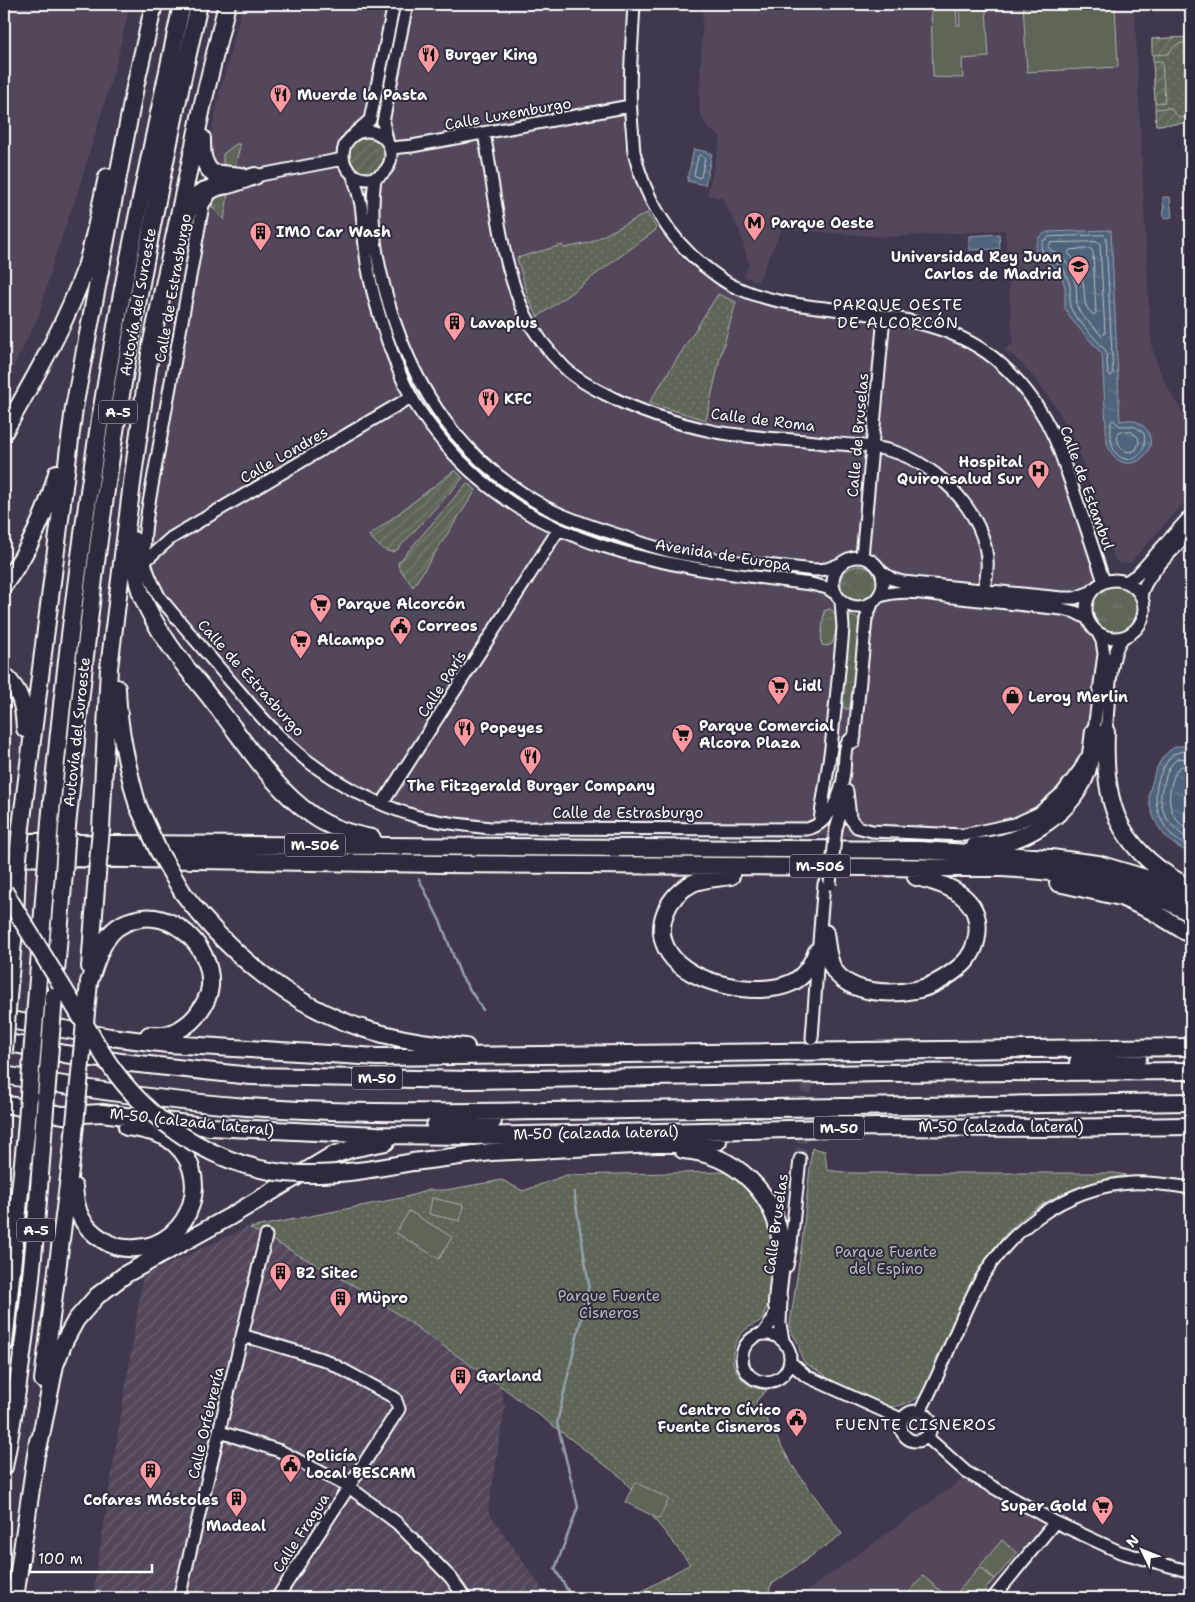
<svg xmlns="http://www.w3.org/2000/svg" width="1195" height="1602" font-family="'Shantell Sans',sans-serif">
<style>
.built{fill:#52465b}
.industrial{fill:url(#industrial-furrows)}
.grass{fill:url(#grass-tufts);stroke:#aeb2ac}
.park{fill:url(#park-dots);stroke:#aeb2ac}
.garden{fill:url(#garden-furrows);stroke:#aeb2ac}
.pitch{fill:#5e6659;stroke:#aeb2ac}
.water{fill:url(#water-ripples);stroke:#96a1b0}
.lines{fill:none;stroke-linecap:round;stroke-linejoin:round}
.shore{stroke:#b9c1ca;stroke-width:1}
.stream{stroke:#96a1b0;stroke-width:2.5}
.minor-tunnel{stroke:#544c5f;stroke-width:11;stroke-dasharray:11 5.5;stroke-linecap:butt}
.minor-casing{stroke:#fff;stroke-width:15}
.highway-casing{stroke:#fff;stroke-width:20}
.minor{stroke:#2f2a3d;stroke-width:11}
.highway{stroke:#2f2a3d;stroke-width:16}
.minor-bridge-casing{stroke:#fff;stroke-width:15;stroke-linecap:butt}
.highway-bridge-casing{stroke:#fff;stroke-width:20;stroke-linecap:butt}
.minor-bridge{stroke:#2f2a3d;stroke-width:11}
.highway-bridge{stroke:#2f2a3d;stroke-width:16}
.labels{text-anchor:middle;stroke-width:4;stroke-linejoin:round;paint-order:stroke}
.shield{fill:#2f2a3d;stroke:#c1bfc5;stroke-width:1}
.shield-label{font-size:14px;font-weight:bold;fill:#fff}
.poi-label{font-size:15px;font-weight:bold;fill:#fff;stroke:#2f2a3d;text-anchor:start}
.street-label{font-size:15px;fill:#fff;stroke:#2f2a3d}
.park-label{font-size:15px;fill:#b7bab4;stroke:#2f2a3d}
.neighbourhood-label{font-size:16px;letter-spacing:1px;fill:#fff;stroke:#2f2a3d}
</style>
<defs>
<pattern id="industrial-furrows" width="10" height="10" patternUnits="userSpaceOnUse" patternTransform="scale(1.25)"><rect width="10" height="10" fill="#52465b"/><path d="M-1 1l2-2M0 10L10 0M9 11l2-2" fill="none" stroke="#6c6274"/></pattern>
<pattern id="grass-tufts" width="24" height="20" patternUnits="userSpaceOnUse" patternTransform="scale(1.25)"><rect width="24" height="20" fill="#5e6659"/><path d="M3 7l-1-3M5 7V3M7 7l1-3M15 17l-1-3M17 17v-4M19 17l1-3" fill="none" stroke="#767d72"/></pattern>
<pattern id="park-dots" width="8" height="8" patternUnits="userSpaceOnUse" patternTransform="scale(1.25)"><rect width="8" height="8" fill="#5e6659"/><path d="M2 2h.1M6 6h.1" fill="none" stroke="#767d72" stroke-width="1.8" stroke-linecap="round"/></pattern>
<pattern id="garden-furrows" width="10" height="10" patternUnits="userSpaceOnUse" patternTransform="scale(1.25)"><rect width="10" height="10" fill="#5e6659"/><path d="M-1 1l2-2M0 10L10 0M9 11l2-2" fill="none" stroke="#767d72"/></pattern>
<pattern id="water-ripples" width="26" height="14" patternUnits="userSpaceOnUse" patternTransform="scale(1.25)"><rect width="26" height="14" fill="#50637b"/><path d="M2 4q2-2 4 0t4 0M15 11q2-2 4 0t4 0" fill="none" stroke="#6a7a8f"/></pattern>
</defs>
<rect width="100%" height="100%" fill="#41384d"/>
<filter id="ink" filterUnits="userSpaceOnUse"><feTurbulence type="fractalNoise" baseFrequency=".02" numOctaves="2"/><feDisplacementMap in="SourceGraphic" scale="10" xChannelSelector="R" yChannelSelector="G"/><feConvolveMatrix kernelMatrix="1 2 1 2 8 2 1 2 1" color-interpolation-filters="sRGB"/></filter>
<g filter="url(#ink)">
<path class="built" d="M4,4h126l-14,61 -38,126 -24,68 -15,56 -35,72z
M243,4h385l-4,140 27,75 34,43 35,25 46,18 134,18 63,20 36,25 41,43 75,198 -17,44 -9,86 -7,33 -37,45 -31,16 -27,5 -517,-6 -65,-13 -90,-47 -159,-172 -19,-62 60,-333 23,-114z
M703,4h431l16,323 2,20 6,19 8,19 11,19 14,19v72l-61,68 -10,1 -6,-6 -35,-106 -11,-24 -12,-21 -28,-37 -16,-15 -8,-4 4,-5 5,-1 -8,-115 -120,7 -103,-8 -24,53 -14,-6 5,-11 -9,-33 -18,-34 -15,-3 14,-58 -12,-8 -6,-9 -4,-11z
M964,1478l74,42 4,7 -61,71h-184z"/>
<path class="industrial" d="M252,1225l74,43 96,59 78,58 5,22 -17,104 56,81 -9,6h-443l51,-322z"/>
<path class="grass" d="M236,144h3l1,2 -5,21 -6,1 -6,-5v-9z
M228,195l-4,25 -12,-13v-5l3,-5z
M841 584a18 18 0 1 1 36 0a18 18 0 1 1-36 0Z
M1091 609a24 24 0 1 1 48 0a24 24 0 1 1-48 0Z
M830,609c10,6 6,25 2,35l-5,2 -5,-1 -1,-4 3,-30z
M851,616l10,3 -9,86 -3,4h-4l-5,-7 9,-83z"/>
<path class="park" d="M1191,37v86l-35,2 -4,-86z
M647,213l8,12 1,5 -118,87 -9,-17 -12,-42 45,-13 2,3 25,-5z
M718,294l18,8 -16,56 -14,62 -57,-17z
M812,1148l13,3 2,19 24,3h263l12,2c-18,4 -38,8 -55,15 -95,38 -110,123 -149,205 -10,7 -22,12 -34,12l-62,-29 -1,-3 -20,-12 -4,-7 -3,-13 -6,-10 -2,-9 12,-81z
M726,1172l11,3 21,22 14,34 3,34 -6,36 -7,19c-5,3 -12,6 -17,10 -18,17 -16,44 6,56 5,2 11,3 16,4l-11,11 36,64 50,69 -71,51 -3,10 3,3h-141l60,-34 -68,-86 -120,-91 -133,-93 -119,-66 156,-31 23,-7h17l56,-10 21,11 43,-16z"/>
<path class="garden" d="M1191,37v7c-10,-3 -18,1 -23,10l-16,1v-16z
M1153,61h9l3,41 -10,1z
M1171,108c4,9 11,11 20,9v6l-35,2 -1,-16z
M349 156a18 18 0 1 1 36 0a18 18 0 1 1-36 0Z
M455,470l8,8 -66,72c-11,7 -20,-7 -28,-14z
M467,483l9,7 -63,97 -14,-19 -1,-5z"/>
<path class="pitch" d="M931,4h25l1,21h3l-1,-15 27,-1 3,48 -27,2 1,19 -30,-1z
M1023,4h92l3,63 -91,5z
M432,1198l31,7 -3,16 -31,-7z
M409,1211l43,26 -13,22 -43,-26z
M635,1482l34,17 -10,20 -34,-17z
M1002,1540l15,13 -22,26 -15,-13z
M979,1567l15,12 -16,19h-15l-6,-5z
M923,1576l26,22h-38l-4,-3z"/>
<path class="water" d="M694,149l18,4 -7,32 -18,-4z
M1163,197h7l2,20 -8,1z
M1111,230l9,191c3,0 8,-2 12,-1 5,1 9,4 13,8 21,23 -24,58 -38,15l-5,-89 -31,-35 -6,-11v-21l-5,-16 -19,-13 -6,-9 4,-12 8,-5z
M999,234l1,15 -31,1v-14z
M1177,746h9l5,4v104c-6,-4 -14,-7 -20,-12 -12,-11 -23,-30 -22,-48 1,-6 4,-13 5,-19 4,-12 11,-24 23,-29z"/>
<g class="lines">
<path class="shore" d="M700,155l5,3 -4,19 -2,1 -5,-3 4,-18z
M1104,235l2,2 7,137 -2,2 -3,-2 -2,-23 -31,-35 -5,-9v-21l-6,-17 -20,-15 -3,-6 2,-7 6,-4z
M1098,242l2,2 5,89 -3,3 -22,-23 -3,-7 -1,-21 -7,-20 -21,-18 3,-4z
M1091,249l2,3 3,61 -2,2c-13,-9 -8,-20 -11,-33 -3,-12 -7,-21 -15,-29l2,-3z
M1113,420l7,6c12,0 14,-2 24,8 5,23 -19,35 -30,16 -4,-8 -3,-19 -3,-28z
M1130,431l8,6 1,5 -3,8c-13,6 -18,-4 -19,-15l2,-3z
M1191,753l-8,-2 -10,3c-22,25 -24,60 2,84 4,4 11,7 16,10
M1191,760l-12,-2c-8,4 -12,13 -14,22 -1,4 -4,10 -4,15 -2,20 14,36 30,46
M1191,767l-10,-1c-5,4 -7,10 -9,16 -6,22 -1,38 19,50"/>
<path class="stream" d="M419,879l22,44 20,53 22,34
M571,1596l-16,-27 23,-62 -21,-84 32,-138 -15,-93"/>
<path class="minor-tunnel" d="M800,1159l11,-115"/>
<defs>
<path id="minor" d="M634,4c-2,41 -6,82 -2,123 1,8 1,17 2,25 10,44 35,87 70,114 12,9 22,18 36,23 34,15 72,17 108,22 54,7 112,15 154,54 21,19 40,45 52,72 7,16 13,35 19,52 11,31 21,62 31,93
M343 155a24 24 0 1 1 48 0a24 24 0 1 1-48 0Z
M355,133l15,-13 24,-116
M484,134c12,60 15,126 42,182 9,18 23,36 37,50 11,12 28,21 42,28 34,18 73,30 111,38 34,6 73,7 109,11 23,2 50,2 73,10 50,18 105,80 85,136
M387,140l-4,-18 24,-118
M390,148l22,-2 218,-40
M255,176l88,-17
M353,176c3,9 6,19 8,29 3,21 3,43 7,64 6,33 17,66 29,97 11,30 27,53 47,77 94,112 233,124 367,141l16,4 9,6
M375,178c-7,50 5,101 21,148 29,82 75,140 151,182 23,12 49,20 74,28 20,7 41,14 62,18 43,8 88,11 131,16l13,-1 16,-6
M219,189l-8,4 -8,12 -55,303c-2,17 -6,36 -3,53 2,13 9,25 15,37 26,31 52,62 79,93 20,24 41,48 66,68 33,25 70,45 110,57 25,7 50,9 75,12l317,1c23,-5 35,-36 37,-57 1,-9 0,-19 3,-28 2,-4 4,-6 8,-8
M833 582a25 25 0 1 1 50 0a25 25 0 1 1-50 0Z
M862,557l22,-241
M145,561l26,-23 240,-141
M882,572l10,7 11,3 159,16h13l16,-6
M1086 609a29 29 0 1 1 58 0a29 29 0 1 1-58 0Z
M1126,582l12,-8 53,-59
M880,596c25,-8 55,-1 81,2 34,4 67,7 101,11l13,3 12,6
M1141,596c4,-22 35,-48 50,-65
M1106,732c3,-23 2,-79 17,-94
M1093,737l11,-83 -2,-13 -4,-8
M854,742l12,-123 6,-15
M847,791l3,27 7,9 15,4 91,4 52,-11 24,-11 23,-20 18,-24 5,-10
M382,804l177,-275
M820,820l11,-72 11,-107 1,-14 -2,-26
M836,829l10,-34
M812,1038c4,-52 7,-103 12,-154
M787,1266l4,-22 9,-85
M781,1299l-1,25 3,16
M742 1358a24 24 0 1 1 48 0a24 24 0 1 1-48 0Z
M763,1334l9,-13 5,-14
M240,1342l8,-5 77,23 70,38 4,11 -122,189
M790,1362l16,14 95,43
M901 1426a15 15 0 1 1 30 0a15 15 0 1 1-30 0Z
M920,1411c22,-39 35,-82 55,-121 30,-58 89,-103 156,-107 20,-1 40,2 60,5
M220,1432l60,19 69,36 48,36 54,55 14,20
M927,1437l39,35 89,50 65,30 71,20
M179,1598l87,-362
M993,1598l62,-76"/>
<path id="highway" d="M202,138c0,15 0,24 10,35l29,3
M187,216c6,-26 18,-27 41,-31 9,-2 18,-6 27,-9
M4,432c30,-53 61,-106 82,-165 9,-29 14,-60 21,-90
M133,540c0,20 2,38 9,56 17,42 50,78 77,113 28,36 55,80 93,106 18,13 38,19 60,23
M4,585c26,-37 41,-68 53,-112
M4,675c17,17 20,30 21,54
M117,688c1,40 10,79 21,118
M1106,732c-3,69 10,113 73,150
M50,822c14,-146 31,-293 56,-438 21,-128 50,-254 76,-380
M67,826c10,-90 18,-181 30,-271 24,-185 61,-369 102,-551
M21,827l53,-419 61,-321 19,-83
M101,829l8,-161 23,-185 19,-137 52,-243 24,-99
M4,841l114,3 801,6 132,8 47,6 54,16 39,19
M975,846c44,0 92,-28 110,-69 6,-14 7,-30 9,-46
M4,857l438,7 560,4c66,4 132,12 189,46
M731,876c-12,2 -27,2 -38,7 -25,12 -41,44 -24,70 20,31 89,45 122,30 14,-6 21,-19 26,-32
M1058,883l76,17
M183,893c50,66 118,121 200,141 27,7 55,11 83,13
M1123,898l29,13 39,24
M825,933c2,12 2,26 9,37 16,24 56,25 81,20 17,-3 34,-14 47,-25 8,-7 14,-19 15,-29 6,-39 -30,-52 -61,-59
M90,967l7,-93
M89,982c5,-14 9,-30 17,-42 6,-10 16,-17 27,-20 38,-13 80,27 77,66 -1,12 -7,21 -14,30 -6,8 -19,16 -28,18 -6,2 -13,1 -19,1
M55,984l9,-111
M37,991l9,-118
M8,997l7,-79 2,-49
M4,1019l106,18 58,7 209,13 814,-10
M4,1042l61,12 56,8 130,14 219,4 414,-7 307,-2
M1078,1062l60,-4
M4,1075c80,14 161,26 243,32 127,9 255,4 382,3 188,-2 375,-5 562,-8
M4,1104l59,11 39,-2 108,14 167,8 98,1 402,-9 168,1 146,-2
M435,1126l58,-5
M683,1150c52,4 93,43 98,95 2,20 -4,41 -4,61
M413,1162l78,-10 227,-11
M74,1187c2,25 7,39 29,53 10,7 21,9 33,8 56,-3 81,-78 31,-110 -12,-7 -27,-9 -40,-11
M4,1344l22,-210
M43,1380l29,-226
M37,1452l3,-11 15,-76 9,-23 12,-22 21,-24 29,-22 105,-58 100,-60 20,-7 35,-7
M4,1467c21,-109 31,-220 39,-332
M15,1598l23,-157"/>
</defs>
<use href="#minor" class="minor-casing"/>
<use href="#highway" class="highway-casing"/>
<use href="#minor" class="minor"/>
<use href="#highway" class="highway"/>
<defs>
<path id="minor-bridge" d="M830,884l6,-55"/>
<path id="highway-bridge" d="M138,806l21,46 24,41
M17,869l4,-42
M46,873l4,-51
M64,873l3,-47
M97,874l4,-45
M4,891c23,38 46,75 69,113 14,22 26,47 42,68 43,58 112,100 186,102 39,1 74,-5 112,-12
M4,1051l4,-54
M26,1134l11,-143
M43,1135l11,-139
M72,1154l17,-172"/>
</defs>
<use href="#minor-bridge" class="minor-bridge-casing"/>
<use href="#highway-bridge" class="highway-bridge-casing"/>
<use href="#minor-bridge" class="minor-bridge"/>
<use href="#highway-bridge" class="highway-bridge"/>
</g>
</g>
<defs>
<symbol id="restaurant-pin" viewBox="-11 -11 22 30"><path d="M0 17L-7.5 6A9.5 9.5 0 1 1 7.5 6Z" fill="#ff9aa2" stroke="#2f2a3d"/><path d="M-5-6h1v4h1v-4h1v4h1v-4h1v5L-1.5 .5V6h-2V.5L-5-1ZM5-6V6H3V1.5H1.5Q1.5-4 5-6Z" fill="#111"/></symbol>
<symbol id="metro-pin" viewBox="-11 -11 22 30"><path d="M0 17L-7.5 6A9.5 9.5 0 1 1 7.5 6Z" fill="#ff9aa2" stroke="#2f2a3d"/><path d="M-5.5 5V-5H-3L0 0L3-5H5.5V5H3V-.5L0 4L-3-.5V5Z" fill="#111"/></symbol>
<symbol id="building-pin" viewBox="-11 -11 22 30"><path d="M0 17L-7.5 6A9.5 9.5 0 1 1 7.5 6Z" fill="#ff9aa2" stroke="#2f2a3d"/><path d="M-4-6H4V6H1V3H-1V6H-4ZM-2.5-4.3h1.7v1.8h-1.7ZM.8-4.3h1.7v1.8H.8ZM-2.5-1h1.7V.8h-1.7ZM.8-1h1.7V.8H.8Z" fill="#111"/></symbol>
<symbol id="university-pin" viewBox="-11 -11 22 30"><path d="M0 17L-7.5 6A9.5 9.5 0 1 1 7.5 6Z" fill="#ff9aa2" stroke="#2f2a3d"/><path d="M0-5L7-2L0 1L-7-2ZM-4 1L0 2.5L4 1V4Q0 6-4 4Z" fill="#111"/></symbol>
<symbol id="hospital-pin" viewBox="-11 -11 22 30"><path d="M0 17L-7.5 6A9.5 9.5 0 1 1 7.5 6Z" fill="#ff9aa2" stroke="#2f2a3d"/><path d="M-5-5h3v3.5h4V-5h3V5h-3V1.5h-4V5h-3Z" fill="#111"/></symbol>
<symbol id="supermarket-pin" viewBox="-11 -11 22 30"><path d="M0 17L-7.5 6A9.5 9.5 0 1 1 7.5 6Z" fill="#ff9aa2" stroke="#2f2a3d"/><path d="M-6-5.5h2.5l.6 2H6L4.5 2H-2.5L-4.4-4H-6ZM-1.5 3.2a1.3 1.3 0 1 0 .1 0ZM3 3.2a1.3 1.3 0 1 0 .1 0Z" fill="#111"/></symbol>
<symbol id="civic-pin" viewBox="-11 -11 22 30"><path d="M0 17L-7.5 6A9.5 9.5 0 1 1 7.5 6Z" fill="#ff9aa2" stroke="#2f2a3d"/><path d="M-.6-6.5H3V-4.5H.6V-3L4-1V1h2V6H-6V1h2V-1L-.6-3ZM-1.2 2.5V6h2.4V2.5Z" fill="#111"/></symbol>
<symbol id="shop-pin" viewBox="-11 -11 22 30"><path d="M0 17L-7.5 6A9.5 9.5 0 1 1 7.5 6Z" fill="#ff9aa2" stroke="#2f2a3d"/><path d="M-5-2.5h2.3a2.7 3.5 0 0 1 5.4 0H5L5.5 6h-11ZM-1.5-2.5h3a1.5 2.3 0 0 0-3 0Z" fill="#111"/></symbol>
</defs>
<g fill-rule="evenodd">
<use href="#restaurant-pin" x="416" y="42" width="25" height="34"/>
<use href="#restaurant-pin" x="268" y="82" width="25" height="34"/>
<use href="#metro-pin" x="742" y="210" width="25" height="34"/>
<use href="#building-pin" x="248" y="220" width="25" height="34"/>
<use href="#university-pin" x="1066" y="254" width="25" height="34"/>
<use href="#building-pin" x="442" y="310" width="25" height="34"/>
<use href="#restaurant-pin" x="476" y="386" width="25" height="34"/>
<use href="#hospital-pin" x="1026" y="458" width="25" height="34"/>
<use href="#supermarket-pin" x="308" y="592" width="25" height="34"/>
<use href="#civic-pin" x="388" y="614" width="25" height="34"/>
<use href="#supermarket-pin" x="288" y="628" width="25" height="34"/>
<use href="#supermarket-pin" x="766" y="674" width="25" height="34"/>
<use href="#shop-pin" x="1000" y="684" width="25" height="34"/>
<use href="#restaurant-pin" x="452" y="716" width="25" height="34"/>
<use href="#supermarket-pin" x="670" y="722" width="25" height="34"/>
<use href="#restaurant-pin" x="518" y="744" width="25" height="34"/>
<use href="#building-pin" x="268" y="1260" width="25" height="34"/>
<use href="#building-pin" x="328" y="1286" width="25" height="34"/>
<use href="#building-pin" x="448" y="1364" width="25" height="34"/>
<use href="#civic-pin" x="784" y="1406" width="25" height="34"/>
<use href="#civic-pin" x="278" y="1452" width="25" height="34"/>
<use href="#building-pin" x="138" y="1458" width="25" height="34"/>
<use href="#building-pin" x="224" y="1486" width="25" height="34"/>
<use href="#supermarket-pin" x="1090" y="1494" width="25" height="34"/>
</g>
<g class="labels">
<g class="shield">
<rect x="99" y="400.5" width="38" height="23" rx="4"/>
<rect x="285" y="833.5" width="60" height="23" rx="4"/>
<rect x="790" y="854.5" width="60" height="23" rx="4"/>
<rect x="352" y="1066.5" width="50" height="23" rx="4"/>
<rect x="814" y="1116.5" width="50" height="23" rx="4"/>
<rect x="17" y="1218.5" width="38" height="23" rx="4"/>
</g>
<g class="shield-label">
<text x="118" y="417">A-5</text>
<text x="315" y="850">M-506</text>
<text x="820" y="871">M-506</text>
<text x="377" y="1083">M-50</text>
<text x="839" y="1133">M-50</text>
<text x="36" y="1235">A-5</text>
</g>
<g class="poi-label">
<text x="445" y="60">Burger King</text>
<text x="297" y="100">Muerde la Pasta</text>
<text x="771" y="228">Parque Oeste</text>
<text x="276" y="237">IMO Car Wash</text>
<text x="1062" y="262" text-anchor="end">Universidad Rey Juan<tspan x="1062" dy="17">Carlos de Madrid</tspan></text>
<text x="470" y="328">Lavaplus</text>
<text x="504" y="404">KFC</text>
<text x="1023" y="467" text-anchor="end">Hospital<tspan x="1023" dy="17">Quironsalud Sur</tspan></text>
<text x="337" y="609">Parque Alcorcón</text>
<text x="417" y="631">Correos</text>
<text x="317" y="645">Alcampo</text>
<text x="794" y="691">Lidl</text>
<text x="1028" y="702">Leroy Merlin</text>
<text x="699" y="731">Parque Comercial<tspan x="699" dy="17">Alcora Plaza</tspan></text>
<text x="480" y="733">Popeyes</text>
<text x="531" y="791" text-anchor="middle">The Fitzgerald Burger Company</text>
<text x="296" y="1278">B2 Sitec</text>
<text x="357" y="1303">Müpro</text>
<text x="476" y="1381">Garland</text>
<text x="781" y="1415" text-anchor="end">Centro Cívico<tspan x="781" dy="17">Fuente Cisneros</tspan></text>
<text x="306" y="1461">Policía<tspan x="306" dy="17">Local BESCAM</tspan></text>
<text x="151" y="1505" text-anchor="middle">Cofares Móstoles</text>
<text x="1087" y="1511" text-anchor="end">Super Gold</text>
<text x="236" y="1531" text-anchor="middle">Madeal</text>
</g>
<g class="street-label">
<text transform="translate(508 114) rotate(-10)" y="5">Calle Luxemburgo</text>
<text transform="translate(173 288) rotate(-80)" y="5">Calle de Estrasburgo</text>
<text transform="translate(138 302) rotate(-80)" y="5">Autovía del Suroeste</text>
<text transform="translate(763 420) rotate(7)" y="5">Calle de Roma</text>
<text transform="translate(858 435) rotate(-85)" y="5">Calle de Bruselas</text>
<text transform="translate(284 455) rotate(-30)" y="5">Calle Londres</text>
<text transform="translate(1087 488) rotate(70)" y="5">Calle de Estambul</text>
<text transform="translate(723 555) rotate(9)" y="5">Avenida de Europa</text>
<text transform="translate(251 678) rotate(48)" y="5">Calle de Estrasburgo</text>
<text transform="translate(442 684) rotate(-57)" y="5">Calle París</text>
<text transform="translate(77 732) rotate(-84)" y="5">Autovía del Suroeste</text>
<text x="628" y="818">Calle de Estrasburgo</text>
<text transform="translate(192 1122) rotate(6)" y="5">M-50 (calzada lateral)</text>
<text x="1001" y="1132">M-50 (calzada lateral)</text>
<text transform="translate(596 1133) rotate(-1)" y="5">M-50 (calzada lateral)</text>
<text transform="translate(776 1224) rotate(-82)" y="5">Calle Bruselas</text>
<text transform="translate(206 1423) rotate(-77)" y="5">Calle Orfebrería</text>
<text transform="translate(301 1533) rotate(-57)" y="5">Calle Fragua</text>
</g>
<g class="park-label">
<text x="886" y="1257">Parque Fuente<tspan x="886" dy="17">del Espino</tspan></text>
<text x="609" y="1301">Parque Fuente<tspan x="609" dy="17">Cisneros</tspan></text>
</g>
<g class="neighbourhood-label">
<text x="898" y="310">PARQUE OESTE<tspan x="898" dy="18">DE ALCORCÓN</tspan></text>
<text x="916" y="1430">FUENTE CISNEROS</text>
</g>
</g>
<rect width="1195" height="1602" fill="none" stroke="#2f2a3d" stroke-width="20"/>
<rect x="10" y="10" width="1175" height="1582" fill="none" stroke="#fff" stroke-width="2" filter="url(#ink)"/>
<g transform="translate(1142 1550) rotate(313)" stroke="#2f2a3d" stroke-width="4" paint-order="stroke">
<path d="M0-4L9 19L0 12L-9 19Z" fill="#ffffff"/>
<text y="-8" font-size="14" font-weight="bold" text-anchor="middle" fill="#ffffff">N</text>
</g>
<path d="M30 1564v8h122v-8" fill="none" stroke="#ffffff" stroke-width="2.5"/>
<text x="38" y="1564" font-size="15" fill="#ffffff" stroke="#2f2a3d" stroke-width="4" paint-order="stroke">100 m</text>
</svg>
